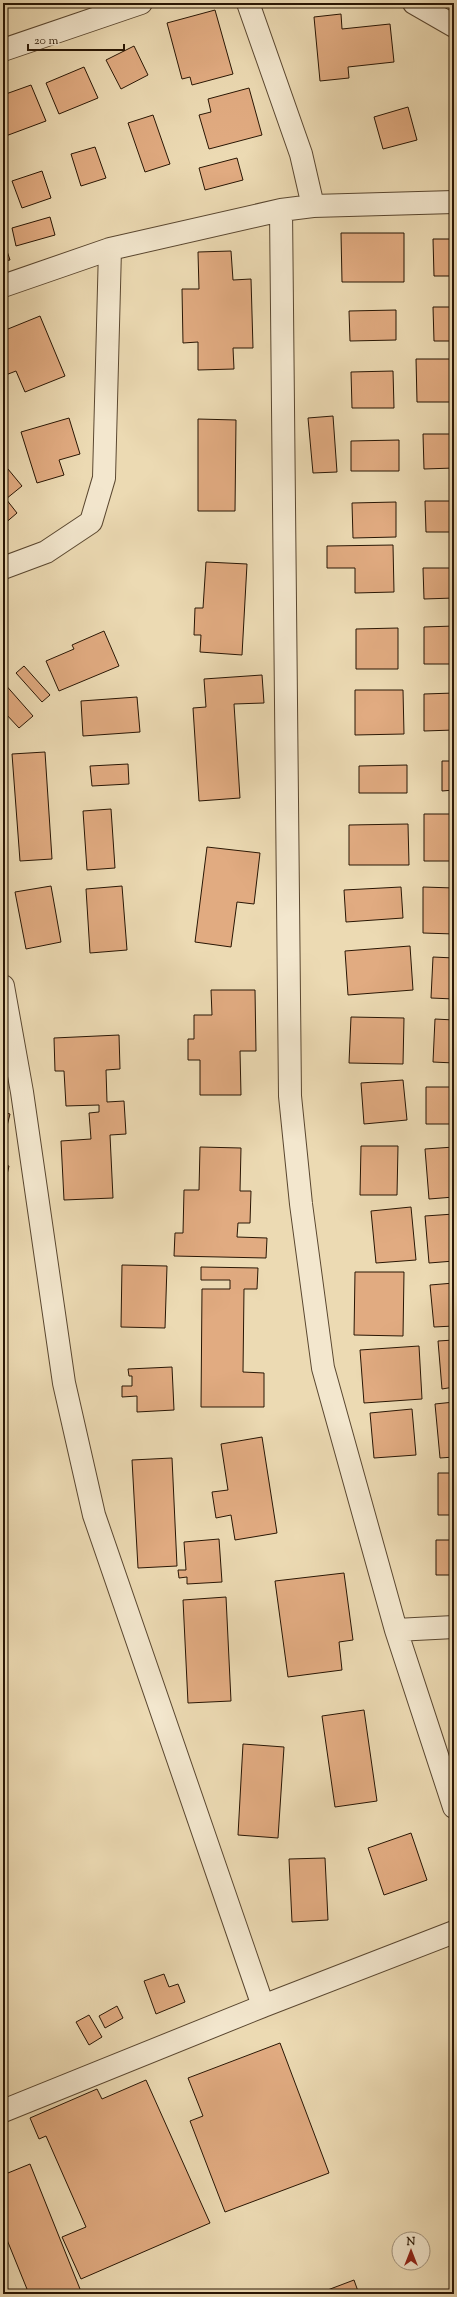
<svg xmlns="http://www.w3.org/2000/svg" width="457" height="2297" font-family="'Sorts Mill Goudy',serif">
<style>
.building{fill:#e1ab81;stroke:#291604}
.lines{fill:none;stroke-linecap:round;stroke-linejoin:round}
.minor-casing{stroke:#5a4730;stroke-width:24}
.minor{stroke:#f3e7ce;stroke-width:22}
</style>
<rect width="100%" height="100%" fill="#ecdab3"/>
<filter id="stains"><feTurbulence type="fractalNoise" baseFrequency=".005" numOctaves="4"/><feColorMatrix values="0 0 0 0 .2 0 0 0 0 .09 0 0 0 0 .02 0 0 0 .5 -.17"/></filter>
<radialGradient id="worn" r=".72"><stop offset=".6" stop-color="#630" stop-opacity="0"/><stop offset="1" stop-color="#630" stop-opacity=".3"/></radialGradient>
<path class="building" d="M215,10l18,64 -41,11 -2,-8 -8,2 -15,-56z
M341,14l1,15 48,-5 4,38 -46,5 1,11 -29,3 -6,-64z
M134,46l14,29 -27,14 -15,-29z
M84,67l14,31 -39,16 -13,-31z
M31,85l15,36 -43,16v-42z
M249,88l13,47 -53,14 -10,-34 12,-3 -3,-13z
M408,107l9,33 -34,9 -9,-32z
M153,115l17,49 -25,8 -17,-49z
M95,147l11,31 -25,8 -10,-32z
M237,158l6,22 -38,10 -6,-22z
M42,171l9,27 -29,10 -10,-27z
M50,217l5,18 -39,11 -4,-18z
M341,233h63v49h-62z
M3,239l7,21 -7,1z
M433,239h21v37h-20z
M231,251l2,29 18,-1 2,69h-20l1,21 -36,1v-28l-15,1 -1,-54h17l-1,-37z
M433,307h21v34h-20z
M396,310v30l-46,1 -1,-30z
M40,316l25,60 -40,16 -9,-21 -13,5v-45z
M416,359h38v43h-37z
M393,371l1,37h-42l-1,-36z
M333,416l4,56 -24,1 -5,-55z
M69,418l11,36 -21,6 5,15 -27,8 -16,-51z
M198,419l38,1 -1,91h-37z
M423,434h31v34l-30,1z
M399,440v31h-48v-30z
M3,463l19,23 -16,13 11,14 -14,12z
M425,501h29v31h-28z
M396,502v35l-43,1 -1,-35z
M393,545l1,47 -39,1v-25h-28v-22z
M206,562l41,2 -5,91 -42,-3 1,-17h-7l1,-27h8z
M423,568h31v30l-30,1z
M454,626v38h-30v-37z
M398,628v41h-42v-40z
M104,631l15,35 -60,25 -13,-30 28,-12 -2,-4z
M24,666l26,29 -8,7 -26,-29z
M262,675l2,28 -30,1 6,94 -41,3 -6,-93 13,-1 -2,-28z
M3,682l30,34 -14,12 -14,-15 -2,2z
M355,690h48l1,44 -49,1z
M454,693v37l-30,1v-37z
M137,697l3,35 -57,4 -2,-35z
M45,752l7,107 -32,2 -8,-107z
M442,761h12v29l-12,1z
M128,764l1,20 -37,2 -2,-20z
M407,765v28h-48v-27z
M111,809l4,59 -28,2 -4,-59z
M424,814h30v58h-2v-11h-28z
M408,824l1,41h-60v-40z
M207,847l53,6 -6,51 -17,-2 -6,45 -36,-5z
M51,886l10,56 -35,7 -11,-57z
M122,886l5,64 -37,3 -4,-64z
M401,887l2,31 -57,4 -2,-32z
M423,887l31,1v46l-31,-1z
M410,946l3,44 -65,5 -3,-44z
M433,957l21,1v41l-23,-1z
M211,990h44l1,61h-16l1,44h-41v-35h-12v-21h6v-24h18z
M351,1017l53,1 -1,46 -54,-1z
M435,1019l19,1v43l-21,-1z
M119,1035l1,34 -14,1 1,32 17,-1 2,33 -16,1 3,63 -49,2 -3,-59 30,-2 -2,-26 10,-1v-7l-33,1 -2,-35h-9l-1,-33z
M403,1080l4,40 -43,4 -3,-41z
M426,1087h28v37h-28z
M3,1112l7,2 -7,28z
M361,1146h37l-1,49h-37z
M200,1147l41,1 -1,43h11l-1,32h-12l-1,14 30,1 -1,20 -92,-2 1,-23h8l1,-43h15z
M454,1147v50l-25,2 -4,-50z
M3,1165l6,1 -6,26z
M411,1207l5,53 -40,3 -5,-52z
M454,1214v47l-25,2 -4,-47z
M122,1265l45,1 -2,62 -44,-1z
M201,1267l57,1 -1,21h-13l-1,83 21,1v34h-63l1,-118h28v-9h-29z
M355,1272h49l-1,64 -49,-1z
M454,1283v43l-20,1 -4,-42z
M454,1340v47l-12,2 -4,-48z
M419,1346l3,53 -58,4 -4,-53z
M172,1367l2,43 -37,2v-16l-15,1v-11h10v-10h-3l-1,-7z
M454,1402v55l-14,1 -5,-54z
M412,1409l4,46 -42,3 -4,-45z
M262,1437l15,96 -42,7 -4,-25 -15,3 -4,-26 16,-2 -7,-46z
M172,1458l5,108 -39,2 -6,-108z
M438,1473h16v42h-16z
M219,1539l3,43 -35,2v-7l-8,1 -1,-8h8l-2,-28z
M436,1540h18v35h-18z
M344,1573l9,67 -14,2 3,28 -54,7 -13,-96z
M226,1597l5,104 -43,2 -5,-103z
M364,1710l13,91 -42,6 -13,-91z
M243,1744l41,3 -6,91 -40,-3z
M411,1833l16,47 -43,15 -16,-47z
M325,1858l3,62 -36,2 -3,-63z
M164,1974l5,13 9,-3 7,18 -29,12 -12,-33z
M117,2006l6,12 -18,10 -6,-12z
M89,2015l13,22 -13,8 -13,-23z
M280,2043l49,130 -104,39 -35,-91 13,-5 -15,-38z
M146,2080l64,143 -129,56 -19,-42 24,-10 -40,-91 -7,3 -9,-21 67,-29 5,10z
M30,2164l52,130h-53l-26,-64v-55z
M354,2280l5,14h-42z"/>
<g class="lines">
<defs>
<path id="minor" d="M248,3l53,151 12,52
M414,3l40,23
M3,50l138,-47
M281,210l9,886 11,108 22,164 73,262 58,177
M3,286l107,-37 171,-39 32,-4 141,-4
M3,568l43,-16 45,-30 13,-44 6,-229
M3,986l19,106 42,291 30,132 169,491 191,-74
M396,1630l58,-3
M3,2111l260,-105"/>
</defs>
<use href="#minor" class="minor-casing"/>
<use href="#minor" class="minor"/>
</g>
<rect width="457" height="2297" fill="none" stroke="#ecdab3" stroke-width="16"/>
<rect x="4" y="4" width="449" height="2289" fill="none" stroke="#291604" stroke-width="2"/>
<rect x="8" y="8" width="441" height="2281" fill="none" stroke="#291604"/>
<g transform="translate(411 2251)"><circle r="19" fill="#f3e7ce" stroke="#a2937d"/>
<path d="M0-3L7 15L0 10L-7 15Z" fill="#8f2418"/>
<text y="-6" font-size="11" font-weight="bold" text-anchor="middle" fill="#291604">N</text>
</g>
<path d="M28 44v6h96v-6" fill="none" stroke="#291604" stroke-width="2"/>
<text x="34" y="44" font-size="12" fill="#291604" stroke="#f3e7ce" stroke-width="3" paint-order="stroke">20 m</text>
<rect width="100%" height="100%" filter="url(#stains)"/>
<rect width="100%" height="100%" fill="url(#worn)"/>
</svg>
